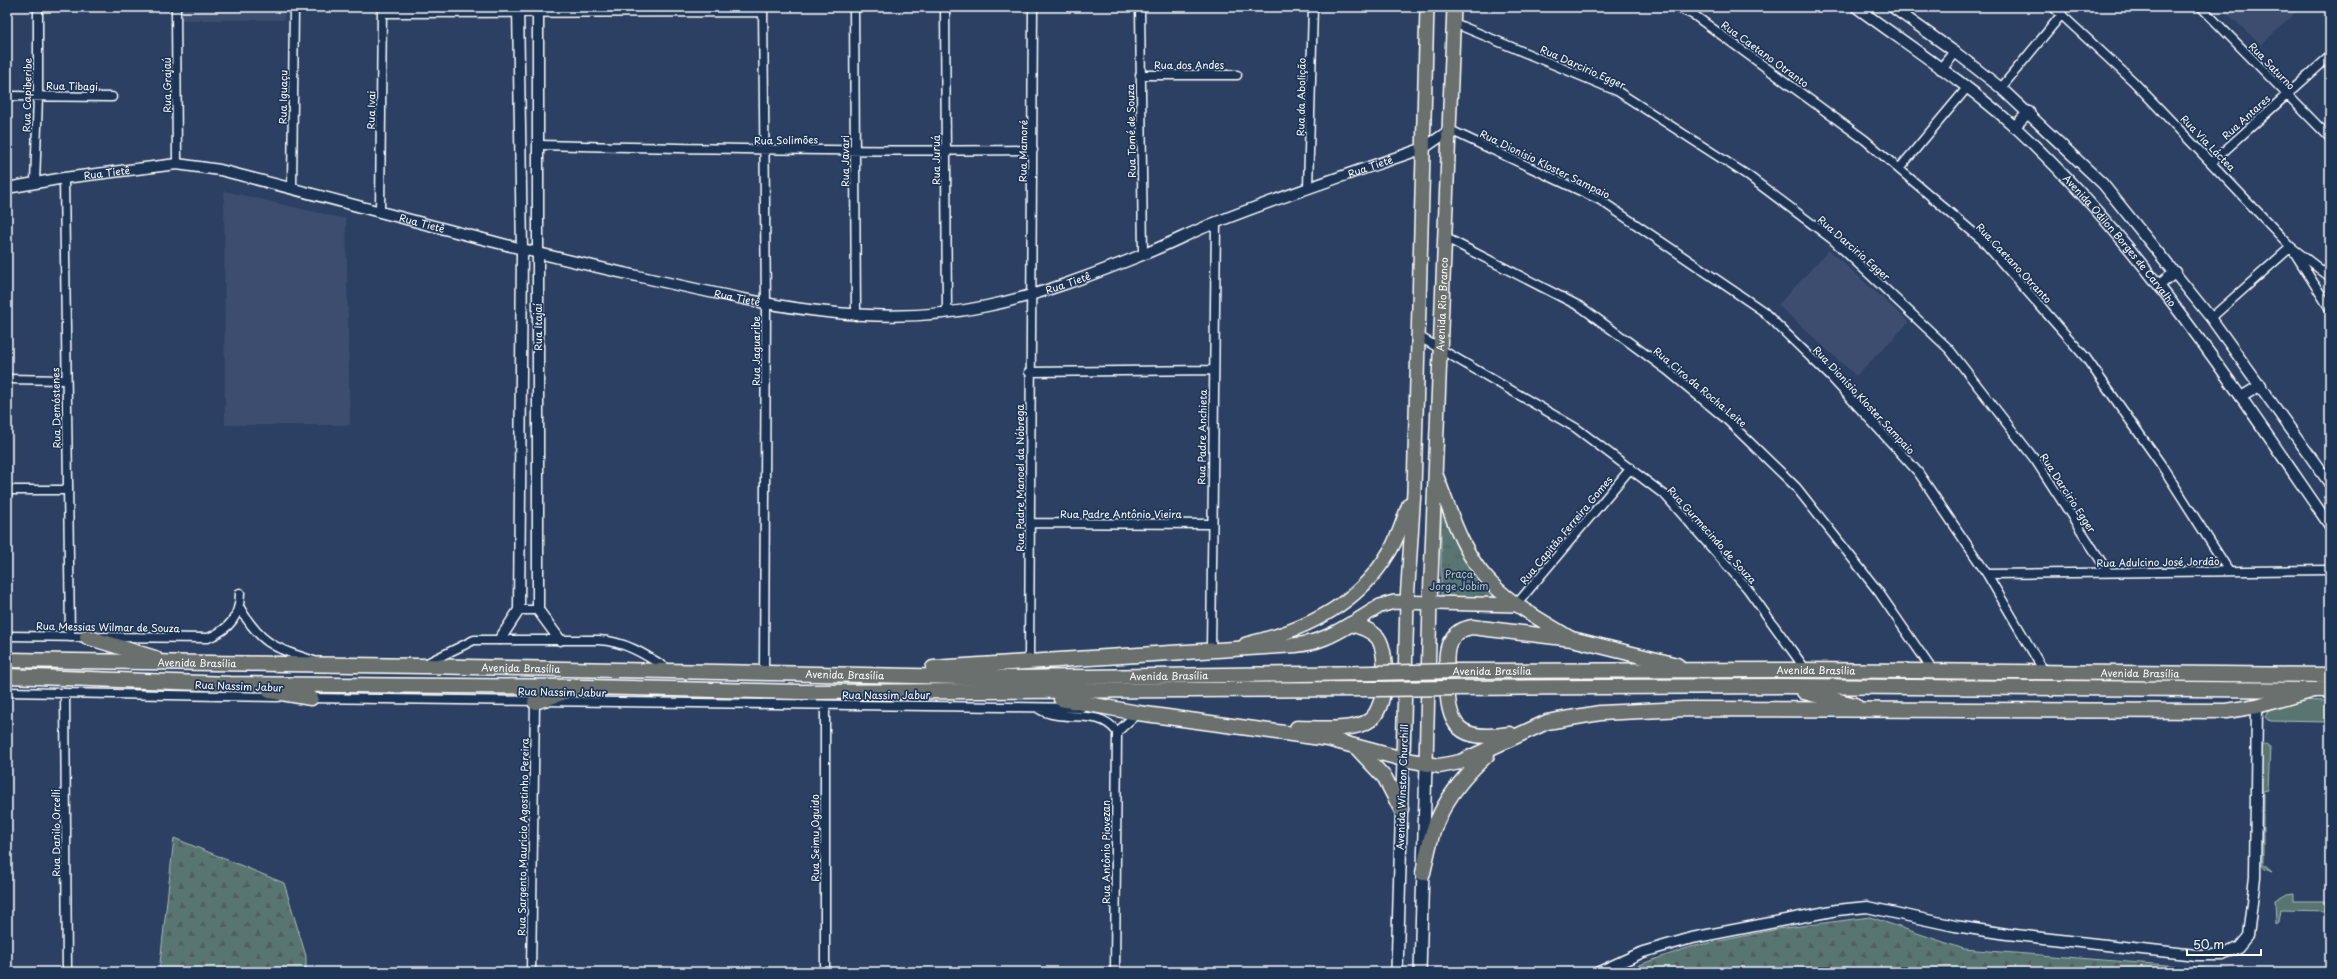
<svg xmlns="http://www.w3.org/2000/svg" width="2337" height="979" font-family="'Playpen Sans',sans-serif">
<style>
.built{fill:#3c4d70}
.green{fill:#587572;stroke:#acbab8}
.forest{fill:url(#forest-firs);stroke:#acbab8}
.park{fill:url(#park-tufts);stroke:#acbab8}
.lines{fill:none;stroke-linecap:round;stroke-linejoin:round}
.minor-casing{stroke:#fff;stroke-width:11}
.tertiary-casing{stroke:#fff;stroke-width:13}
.secondary-casing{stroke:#fff;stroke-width:14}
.primary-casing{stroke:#fff;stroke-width:16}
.trunk-casing{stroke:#fff;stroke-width:17}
.minor{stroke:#1d3557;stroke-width:8}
.tertiary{stroke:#1d3557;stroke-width:10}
.secondary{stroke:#1d3557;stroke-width:11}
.primary{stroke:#6b706d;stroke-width:13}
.trunk{stroke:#6b706d;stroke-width:14}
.trunk-bridge-casing{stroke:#fff;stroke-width:17;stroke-linecap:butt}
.trunk-bridge{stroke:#6b706d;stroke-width:14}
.labels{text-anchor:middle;stroke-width:3.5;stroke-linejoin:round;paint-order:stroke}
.street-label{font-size:10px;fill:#fff;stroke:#1d3557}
.park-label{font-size:10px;fill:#b4c1c0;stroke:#1d3557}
</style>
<defs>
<pattern id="forest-firs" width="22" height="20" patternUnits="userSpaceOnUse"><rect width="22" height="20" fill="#587572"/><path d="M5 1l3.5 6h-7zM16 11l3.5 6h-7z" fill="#515e5d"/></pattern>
<pattern id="park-tufts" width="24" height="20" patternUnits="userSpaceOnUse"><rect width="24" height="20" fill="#587572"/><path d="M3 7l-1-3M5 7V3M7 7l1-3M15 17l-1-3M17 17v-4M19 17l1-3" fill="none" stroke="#515e5d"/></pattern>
</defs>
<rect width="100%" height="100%" fill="#2b4062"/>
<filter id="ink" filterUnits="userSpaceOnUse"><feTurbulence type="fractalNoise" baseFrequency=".025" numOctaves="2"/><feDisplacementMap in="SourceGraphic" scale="8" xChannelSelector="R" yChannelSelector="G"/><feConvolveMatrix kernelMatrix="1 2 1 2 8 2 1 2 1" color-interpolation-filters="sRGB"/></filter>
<g filter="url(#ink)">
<path class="built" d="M181,7h103v13h-103z
M2220,7h82l-41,38z
M224,191l122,28 4,206h-125z
M1829,250l80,72 -53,54 -78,-71z"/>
<path class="green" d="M2291,700l39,1v21l-60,-1 -5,-4 5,-8z
M2266,744l4,3 -2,43 -5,1v73l9,8 -7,-3 -5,-6v-118z
M2294,893v8h36v10l-49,-1 -2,12 -3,2 -1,-23 12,-7z"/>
<path class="forest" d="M174,838l110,45 22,73v16h-147z
M1870,917l94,32 291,23h-636l71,-25 88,-18z"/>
<path class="park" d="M1441,510c16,34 31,66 58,93l-58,-8z"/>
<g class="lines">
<defs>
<path id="minor" d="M176,7l1,157
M763,7l3,298 -2,367
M854,7l2,309
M945,7l2,306
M1140,7l3,248
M1676,7l18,8 171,125 117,100 104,118 74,105 69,108
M2053,7l80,74 158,166 39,62
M2201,7l129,131
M382,13l381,-1
M1454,23l163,68 130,84 85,64 117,110 87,112 72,111
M1140,75h97
M2001,88l61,-74
M7,96l105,1
M1450,130l150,70 163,111 68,66 87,95 69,102 58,99
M540,145c164,4 329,7 493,5
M2212,162l118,-106
M1899,169l67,-80
M64,178l6,459
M35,183l3,-87v-89
M292,188l2,-181
M1308,188l5,-181
M380,212l2,-205
M1446,238l135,69 86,63 59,49 70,68 82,104 55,80
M2211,318l80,-71 39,30
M1418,336l158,92 90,68 81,92 59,82
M1029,372l184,-2
M7,379l58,1
M7,490h60
M1031,523l180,1
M1987,574l343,-4
M1516,605l115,-137
M240,608c21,37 36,40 74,53
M519,610h19
M7,636l83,1
M102,637l106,1c22,-9 32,-22 32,-45
M1211,651l5,-429
M1029,661l4,-654
M425,664l49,-24h124c27,1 48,15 70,29
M7,692l271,5
M65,693l2,279
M308,698l774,10
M1039,709c25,15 59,-3 78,23
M1117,732l21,-19
M531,972l4,-270
M825,972v-267
M1115,972l2,-240"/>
<g id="tertiary">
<path d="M538,7v603l22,30"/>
<path id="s1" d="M1856,7c53,39 110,76 159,120 125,115 219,260 315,399"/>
<path d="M1892,7l63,45 46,36 102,96 108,134 119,166"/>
<path d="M1941,69l14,-17"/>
<path d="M2014,127l15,-15"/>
<path id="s2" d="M7,188l57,-10 113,-14 43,6c142,36 283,77 426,108 113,25 226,53 341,28 53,-11 105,-31 155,-51 25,-10 50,-23 75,-33 68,-27 138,-50 207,-74l26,-18"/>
<path d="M2159,285l17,-13"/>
<path d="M2241,397l20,-12"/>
<path d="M500,639l19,-29 3,-360 -4,-243"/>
<path d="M1599,972l44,-20 49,-14 145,-28 30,-3 88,19 52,8 189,21h27l16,-8 9,-11 7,-59 2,-171"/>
</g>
<path id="secondary" d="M1397,972l6,-213
M1420,972l6,-208"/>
<g id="primary">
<path d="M1437,477c14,36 26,79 55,107 23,23 53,38 80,55"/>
<path d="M1351,624l29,-18 14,-4 122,3"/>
<path d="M1246,644c57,-13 111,-38 142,-90 10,-15 15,-34 21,-50"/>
<path d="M1403,759l4,-158 7,-110 13,-484"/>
<path id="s3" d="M1426,764l4,-162 24,-595"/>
</g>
<g id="trunk">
<path d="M87,637l68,21"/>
<path id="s4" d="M7,660l416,6 585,12 366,-5"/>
<path d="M933,668l363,-23c21,-2 37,-10 55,-21 10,3 20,6 27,14 11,17 9,69 -8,82 -16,12 -53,8 -73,8"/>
<path id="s5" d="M1454,671l352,-1 524,5"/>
<path d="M7,676l223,8 358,3 213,5 574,-3"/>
<path d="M1454,688l326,-2 550,4"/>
<path d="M270,691l41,7"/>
<path d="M1804,692l51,13"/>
<path d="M1061,699l77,14 190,26 75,20 36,7 21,-4 87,-40 53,-9 84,-4 543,2 30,-5 56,-16"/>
<path d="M535,702l33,-11"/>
<path d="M1510,734c-51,8 -63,-6 -63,-56 0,-12 -3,-28 5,-39 5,-8 11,-10 20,-12l100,12 105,26"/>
<path d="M1356,747l29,31 16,31"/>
<path d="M1423,873c4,-17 7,-38 15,-54 11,-25 29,-46 49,-64"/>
</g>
</defs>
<use href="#minor" class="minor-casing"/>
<use href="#tertiary" class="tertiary-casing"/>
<use href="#secondary" class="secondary-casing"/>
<use href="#primary" class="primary-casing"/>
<use href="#trunk" class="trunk-casing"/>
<use href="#minor" class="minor"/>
<use href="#tertiary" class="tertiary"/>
<use href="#secondary" class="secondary"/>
<use href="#primary" class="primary"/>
<use href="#trunk" class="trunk"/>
<defs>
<path id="trunk-bridge" d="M1374,673l80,-2
M1375,689l79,-1"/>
</defs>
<use href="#trunk-bridge" class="trunk-bridge-casing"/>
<use href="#trunk-bridge" class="trunk-bridge"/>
</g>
</g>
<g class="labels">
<g class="street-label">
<text transform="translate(1765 54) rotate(36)" y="4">Rua Caetano Otranto</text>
<text x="1189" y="69">Rua dos Andes</text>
<text transform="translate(2272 66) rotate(46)" y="4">Rua Saturno</text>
<text transform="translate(1583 67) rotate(24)" y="4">Rua Darcirio Egger</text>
<text transform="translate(167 85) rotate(-90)" y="4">Rua Grajaú</text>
<text transform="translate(72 86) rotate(1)" y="4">Rua Tibagi</text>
<text transform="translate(27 95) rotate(-89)" y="4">Rua Capiberibe</text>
<text transform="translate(283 97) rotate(-89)" y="4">Rua Iguaçu</text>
<text transform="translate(1301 97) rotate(-89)" y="4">Rua da Abolição</text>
<text transform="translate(371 110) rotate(-89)" y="4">Rua Ivai</text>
<text transform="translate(2246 117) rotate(-42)" y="4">Rua Antares</text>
<text transform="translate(1131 131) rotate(-91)" y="4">Rua Tomé de Souza</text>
<text transform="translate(786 140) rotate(-1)" y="4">Rua Solimões</text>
<text transform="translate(2208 143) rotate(46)" y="4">Rua Via Láctea</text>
<text transform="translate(1023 151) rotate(-89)" y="4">Rua Mamoré</text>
<text transform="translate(936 160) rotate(-90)" y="4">Rua Juruá</text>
<text transform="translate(845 161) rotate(-90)" y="4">Rua Javari</text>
<text transform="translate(1545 164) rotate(26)" y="4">Rua Dionísio Kloster Sampaio</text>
<text dy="4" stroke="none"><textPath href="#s2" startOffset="1408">Rua Tietê</textPath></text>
<text dy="4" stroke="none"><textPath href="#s2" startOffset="101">Rua Tietê</textPath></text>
<text dy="4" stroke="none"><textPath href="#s2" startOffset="424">Rua Tietê</textPath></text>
<text dy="4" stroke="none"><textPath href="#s1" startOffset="354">Avenida Odilon Borges de Carvalho</textPath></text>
<text transform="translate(1854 248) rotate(41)" y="4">Rua Darcirio Egger</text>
<text transform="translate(2014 263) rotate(47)" y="4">Rua Caetano Otranto</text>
<text dy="4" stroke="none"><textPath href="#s2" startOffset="1084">Rua Tietê</textPath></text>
<text dy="4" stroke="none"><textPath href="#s2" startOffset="748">Rua Tietê</textPath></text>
<text dy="4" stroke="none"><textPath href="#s3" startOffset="460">Avenida Rio Branco</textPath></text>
<text transform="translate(538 327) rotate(-90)" y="4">Rua Itajaí</text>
<text transform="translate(756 351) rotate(-90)" y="4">Rua Jaguaribe</text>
<text transform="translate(1700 387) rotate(40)" y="4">Rua Ciro da Rocha Leite</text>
<text transform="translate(1864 400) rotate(47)" y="4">Rua Dionísio Kloster Sampaio</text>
<text transform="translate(56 408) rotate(-91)" y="4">Rua Demóstenes</text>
<text transform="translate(1202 437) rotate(-89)" y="4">Rua Padre Anchieta</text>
<text transform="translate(1020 478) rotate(-90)" y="4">Rua Padre Manoel da Nóbrega</text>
<text transform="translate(2068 493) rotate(57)" y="4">Rua Darcirio Egger</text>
<text x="1121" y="518">Rua Padre Antônio Vieira</text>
<text transform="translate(1566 530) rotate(-50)" y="4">Rua Capitão Ferreira Gomes</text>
<text transform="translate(1712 535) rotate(48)" y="4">Rua Gurmecindo de Souza</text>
<text transform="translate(2158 562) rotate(-1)" y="4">Rua Adulcino José Jordão</text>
<text transform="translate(108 627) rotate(1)" y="4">Rua Messias Wilmar de Souza</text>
<text dy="4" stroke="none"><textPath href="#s4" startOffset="190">Avenida Brasília</textPath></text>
<text dy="4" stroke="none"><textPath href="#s4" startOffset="514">Avenida Brasília</textPath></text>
<text dy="4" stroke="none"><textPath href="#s5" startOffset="362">Avenida Brasília</textPath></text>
<text dy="4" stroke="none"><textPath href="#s5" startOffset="38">Avenida Brasília</textPath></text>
<text dy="4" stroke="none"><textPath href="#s4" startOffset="838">Avenida Brasília</textPath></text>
<text dy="4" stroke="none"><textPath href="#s5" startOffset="686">Avenida Brasília</textPath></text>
<text dy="4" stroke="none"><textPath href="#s4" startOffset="1162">Avenida Brasília</textPath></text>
<text transform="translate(239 686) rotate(2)" y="4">Rua Nassim Jabur</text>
<text transform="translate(562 692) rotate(1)" y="4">Rua Nassim Jabur</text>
<text x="886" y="699">Rua Nassim Jabur</text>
<text transform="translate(1402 787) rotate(-88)" y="4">Avenida Winston Churchill</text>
<text transform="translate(56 833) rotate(-90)" y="4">Rua Danilo Orcelli</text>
<text transform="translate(523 837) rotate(-89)" y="4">Rua Sargento Maurício Agostinho Pereira</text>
<text transform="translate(815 838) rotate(-90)" y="4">Rua Seimu Oguido</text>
<text transform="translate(1106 852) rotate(-90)" y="4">Rua Antônio Piovezan</text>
</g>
<g class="park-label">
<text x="1459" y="578">Praça<tspan x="1459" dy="12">Jorge Jobim</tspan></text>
</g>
</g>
<rect width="2337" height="979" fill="none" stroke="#1d3557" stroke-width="24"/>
<rect x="12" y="12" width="2313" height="955" fill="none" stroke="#fff" stroke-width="1.5" filter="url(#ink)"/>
<path d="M2187 949v6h74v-6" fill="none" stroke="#ffffff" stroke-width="2"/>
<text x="2193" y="949" font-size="12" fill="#ffffff" stroke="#1d3557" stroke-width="3" paint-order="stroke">50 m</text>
</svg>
